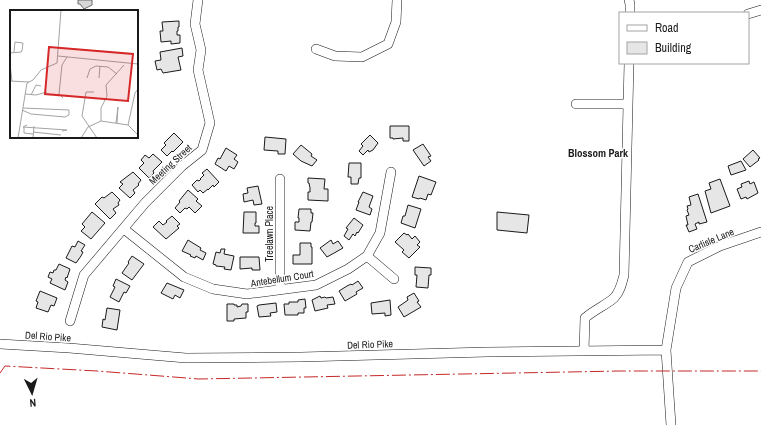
<svg xmlns="http://www.w3.org/2000/svg" width="761" height="425" font-family="'Archivo Narrow',sans-serif">
<style>
.water{fill:#d7d7d7;stroke:#6a6a6a}
.building{fill:#e6e6e6;stroke:#1a1a1a}
.lines{fill:none;stroke-linecap:round;stroke-linejoin:round}
.minor-casing{stroke:#1a1a1a;stroke-width:10}
.minor{stroke:#fff;stroke-width:9}
.power{stroke:#c62828;stroke-width:1;stroke-dasharray:14 3 2 3;stroke-linecap:butt}
.labels{text-anchor:middle;stroke-width:3;stroke-linejoin:round;paint-order:stroke}
.street-label{font-size:10px;fill:#1a1a1a;stroke:#fff}
.neighbourhood-label{font-size:11px;font-weight:bold;fill:#1a1a1a;stroke:#fff}
.inset-road{fill:none;stroke:#a3a3a3;stroke-width:1}
.view{fill:#d62828;fill-opacity:0.15;stroke:#d62828;stroke-width:2}
.inset-edge{fill:none;stroke:#1a1a1a;stroke-width:2}
</style>
<rect width="100%" height="100%" fill="#fff"/>
<path class="water" d="M78,0h14v5l-8,4 -4,-5h-2z"/>
<path class="building" d="M179,21v6h-1v4h-1v4h3v8l-9,1v-3l-10,1 -1,-11h3l-1,-9z
M182,48l1,8 -5,1 3,13 -18,3 -2,-4 -4,1 -2,-9 6,-1 -1,-8z
M390,126h19v15h-6v-3l-10,1v-1h-3z
M174,133l9,9 -10,10 -1,-1 -5,5 -6,-6 5,-5 -2,-2z
M370,135l8,8 -5,7 -4,2 -1,-2 -5,5 -4,-4 4,-5 -2,-2z
M265,137l21,2 -1,15h-7v-3l-14,-1z
M423,144l8,12 -3,1 3,4 -7,5 -11,-16z
M301,145l11,9 -1,2 6,4 -5,6 -11,-5 -8,-7z
M226,148l11,7 -3,4 4,3 -4,7 -5,-3 -3,5 -11,-7 3,-6 2,1z
M753,150l7,8 -2,1 1,1 -9,7 -7,-8z
M153,154l9,8 -9,9 1,2 -5,5 -10,-10 5,-5 -3,-3 4,-5 4,3z
M741,161l5,9 -15,5 -3,-9z
M349,163h12v15h-2l-1,6h-7v-7h-3z
M207,169l12,13 -5,5 -1,-2 -5,5v-1l-5,4 -3,-3 -2,2 -6,-7 5,-5 2,1 2,-2h-1l4,-4 -2,-2z
M133,172l8,8 -3,4 1,1 -6,5 2,3 -5,5 -11,-10 4,-4 -3,-2z
M419,176l17,6 -5,13 -3,-1 -2,6 -6,-2 -1,1 -7,-2z
M308,178l17,1 -1,10h4v12l-20,-1v-8h2v-4l-1,-5h-1z
M720,179l10,27 -19,7 -6,-22 6,-2 -2,-6z
M749,181l1,3 4,-2 4,11 -11,6 -1,-2 -5,2 -4,-10 5,-2 -1,-3z
M258,186l4,18 -8,1 -1,-5 -9,2 -1,-8 5,-1 -1,-5z
M188,190l10,9 -2,2 6,5 -7,7 -6,-6 -2,2 -2,-1 -5,5 -5,-5 5,-6 -1,-1z
M112,192l8,8 -2,3 1,2 -6,4 3,4 -6,6 -15,-15 7,-7 2,1z
M363,192l10,4 -4,11 3,2 -2,6 -14,-5 3,-8h-1z
M698,194l9,28 -8,2v-2l-4,2 2,5 -8,3 -3,-7h2l-2,-9 3,-1 -2,-5 1,-1 -1,-3 4,-1 -2,-8z
M408,205l13,4 -6,19 -14,-5 2,-7h2z
M299,209h12v4h2l-1,9h-1l-1,9 -15,-1v-8h4v-4h-1z
M92,212l13,11 -14,16 -10,-8 4,-4 -3,-3z
M244,212h12v11h-1v3h4v7h-16z
M497,212l32,3 -2,18 -30,-3z
M172,216l8,8 -3,2 2,2 -13,11 -13,-12 6,-6 4,4 4,-3 -1,-1z
M354,218l9,7 -5,8 -1,-1 -2,4 -2,-2 -4,6 -5,-4 4,-7 -2,-1z
M404,233l3,2 1,-1 4,5 3,-3 5,6 -3,3 3,2 -11,11 -7,-6 2,-2 -9,-8z
M188,240l13,8 -1,2 6,3 -3,7 -7,-4 -1,2 -5,-2 1,-1 -9,-4z
M331,240l2,4 5,-3 5,7 -16,9 -7,-9z
M78,241l7,4 -4,6 2,1 -2,4 -5,7 -10,-5 6,-12 3,1z
M300,243h11v4h1v17h-19v-9h7z
M221,249h4l-1,5 10,2 -3,14 -7,-1 1,-2 -9,-1v-1l-3,-1 3,-12 4,1z
M132,256l12,8 -12,16 -10,-7 7,-10 -1,-1z
M240,257h19l1,13h-8v-2l-12,1z
M59,264l11,5 -3,9 -1,-1 -1,3 3,2 -3,8 -15,-7 2,-4 -4,-2 2,-5 3,1 1,-3h2z
M415,267l16,1v7h-2l-1,13 -12,-1 1,-12h-2z
M116,279l14,7 -4,7 -2,-1 -5,10 -9,-5 5,-10 -2,-1z
M358,281l5,7 -7,4 1,2 -12,7 -6,-10 8,-5 4,-2 1,1z
M167,283l17,7 -4,8 -5,-3 -2,4 -12,-6z
M40,291l17,7 -3,8 -3,-1 -3,7 -12,-4 2,-6 -2,-1z
M414,293l5,8 -2,1 4,5 -17,10 -6,-10 10,-7 -1,-3z
M320,296l1,2 4,-1 1,1 7,-1 2,7 -8,1 1,3 -13,3 -3,-11z
M305,299l1,9h-2v5h-6v2h-13l-1,-11h5v-2h9v-2z
M390,300l1,15 -6,1v-3l-13,1 -1,-11z
M276,303l1,9 -7,1 1,3 -12,1 -2,-11 2,-1z
M227,304h7v1h3v2l4,-1 1,-2h6v8h-2v6l-12,1v2h-7z
M107,308l13,2 -3,20 -15,-3 1,-8 2,1z"/>
<g class="lines">
<defs>
<path id="minor" d="M629,0l1,4v9
M748,14l13,-4
M316,49l19,7 27,1 26,-13 8,-22 1,-22
M576,104h52
M124,229l60,48 29,12 34,5 69,-9 32,-16 19,-13 13,-23 11,-61
M367,256l27,23
M280,289v-110
M70,321l14,-46 61,-72 37,-37 20,-16 8,-27 -12,-53 3,-20 -6,-26 3,-24
M0,344l69,4 117,10 115,-1 186,-5 179,-2
M584,351l1,-33c9,-8 21,-13 29,-20 6,-6 8,-15 10,-23l5,-212
M671,425l-5,-75 10,-62 12,-26 32,-16 41,-14"/>
</defs>
<use href="#minor" class="minor-casing"/>
<use href="#minor" class="minor"/>
<path class="power" d="M0,373l5,-7 92,5 102,8 421,-8h141"/>
</g>
<g class="labels">
<g class="street-label">
<text transform="translate(170 164) rotate(-43)" y="4">Meeting Street</text>
<text transform="translate(269 234) rotate(-90)" y="4">Treelawn Place</text>
<text transform="translate(711 240) rotate(-23)" y="4">Carlisle Lane</text>
<text transform="translate(282 278) rotate(-9)" y="4">Antebellum Court</text>
<text transform="translate(48 336) rotate(4)" y="4">Del Rio Pike</text>
<text transform="translate(370 344) rotate(-2)" y="4">Del Rio Pike</text>
</g>
<g class="neighbourhood-label">
<text x="598" y="157">Blossom Park</text>
</g>
</g>
<g transform="translate(10 10)">
<rect width="128" height="128" fill="#fff"/>
<path class="inset-road" d="M0,43l11,-1 1,-1 1,-8 -8,-1 -1,10M48,46l80,8M0,54l2,17M77,68l3,-9 6,-3 12,1 9,7M89,68l1,-12M0,71l19,1M84,82h-8l-4,24 15,22M15,84l11,1 11,-3M21,85l5,-10 5,1M53,88l-4,-4 3,-29 5,-8M12,100l9,4 34,3 4,-2v-5l-46,-2M91,111v-13l6,-12 -1,-11 18,-20M106,113l2,-16 -1,16M17,115l-4,2 44,3 -5,1M118,115l7,-32 3,-4M14,117v6l9,1M23,122l28,3M8,128l9,-55 6,-3 8,-10 16,-7 4,-53M23,128l1,-12M71,128l7,-11 13,-6 27,4 10,10"/>
<path class="view" d="M39,37l84,7 -5,47 -83,-7z"/>
<rect width="128" height="128" class="inset-edge"/>
</g>
<rect x="619" y="12" width="130" height="52" fill="#ffffff" stroke="#a3a3a3"/>
<rect x="627" y="25" width="20" height="6" fill="#ffffff" stroke="#a3a3a3"/>
<text x="655" y="32" font-size="12" fill="#1a1a1a">Road</text>
<rect x="627" y="42" width="20" height="12" fill="#e6e6e6" stroke="#a3a3a3"/>
<text x="655" y="52" font-size="12" fill="#1a1a1a">Building</text>
<g transform="translate(32 393) rotate(175)" stroke="#ffffff" stroke-width="3" paint-order="stroke">
<path d="M0-3L7 15L0 10L-7 15Z" fill="#1a1a1a"/>
<text y="-6" font-size="11" font-weight="bold" text-anchor="middle" fill="#1a1a1a">N</text>
</g>
</svg>
